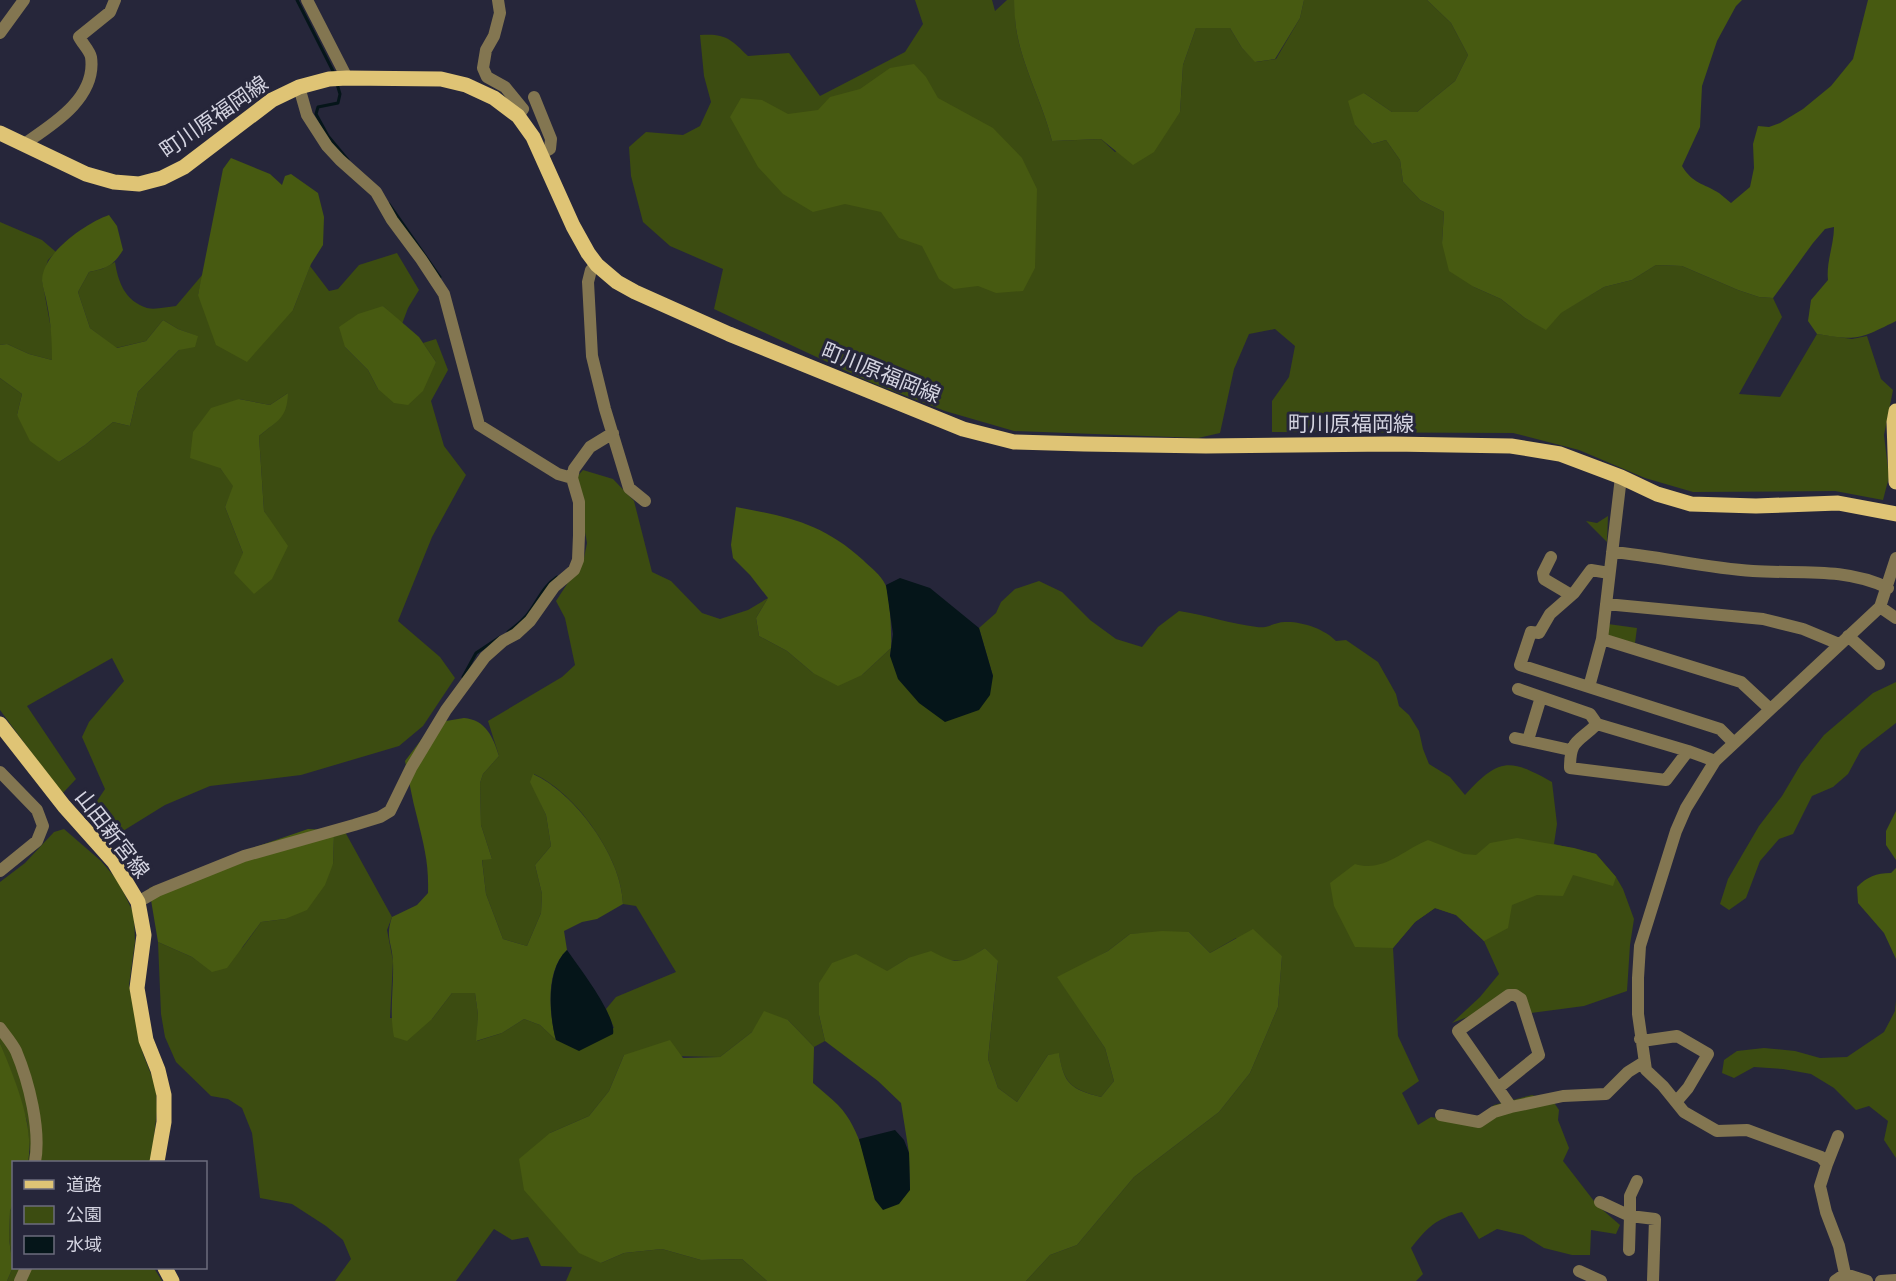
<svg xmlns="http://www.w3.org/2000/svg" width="1896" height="1281" font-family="'Archivo Narrow','Noto Sans JP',sans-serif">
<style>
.green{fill:#3c4c11;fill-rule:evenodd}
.forest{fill:#475a11}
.water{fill:#051519}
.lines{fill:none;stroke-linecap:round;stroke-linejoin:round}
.stream{stroke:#051519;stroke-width:3}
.minor{stroke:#837651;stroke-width:12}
.major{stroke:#dfc475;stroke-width:15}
.labels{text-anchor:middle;stroke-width:6;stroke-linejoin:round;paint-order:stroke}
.street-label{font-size:21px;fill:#d4d4e1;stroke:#26263a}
</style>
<rect width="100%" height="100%" fill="#26263a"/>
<path class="green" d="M915,0h77l3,11 12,-11h7c1,9 1,19 2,28 6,39 27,75 36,113l49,-2 14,13 65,-40 3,-47 13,-37h34l12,20 14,14 20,-3 24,-41 4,-18h123l24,23 17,32 -13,26 -38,31h-25l-28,-19 -9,32 17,19 14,-4 14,20 3,22 17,18 24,12 -2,31 32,44 27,12 24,19 21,11 14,-16 44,-26 28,-7 24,-15 26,1 56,24 21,7 14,1 9,19 -43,77 41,3 37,-63 35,5 15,-3 14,43 12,11 -9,45 5,42 -6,23 -48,-9 -142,1 -48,-14 -66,-28 -66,-17 -241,-1v-31l17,-24 6,-31 -20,-17 -26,5 -15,35 -14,64 -22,5 -184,-7 -69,-20 -75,-29 -156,-73 9,-40 -53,-23 -27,-24 -12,-46 -2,-29 17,-15 37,3 17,-9 11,-24 -7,-26 -4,-41c25,-2 31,4 48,21l41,-3 31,43 85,-44 18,-28z
M0,222l42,18 14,12 -8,8 -6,20 10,54v26l-23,-6 -22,-10 -7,1z
M397,253l22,37 -11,18 -6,16 -19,-18 -38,41 23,23 10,19 58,-27 -13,-19 13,-4 12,31 -17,31 13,45 22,29 -34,62 -34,84 42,36 15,21 -32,48 -24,20 -98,29 -91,11 -45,19 -55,34 -23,-23 18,-27 -23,-52 7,-15 35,-41 -12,-23 -85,48 49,73 -14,15 -62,-84v-332l22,16 -5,21 42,47 26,-17 28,-23 17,4 8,-34 41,-42 18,-14 -19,-7 -15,-9 -17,21 -30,7 -26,-20 -12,-36 11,-20 13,-3 13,-7c3,20 10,39 32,46 8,2 20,-1 29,-2l27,-32 -5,21 95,15 17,-44 19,25 9,-2 21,-24zM288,393l-13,30 -16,13 5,75 9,15 -30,27 -18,-46 9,-21 -14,-18 19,-69 31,6z
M583,470l30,9 21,22 18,71 19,9 31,32 18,6 28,-9 20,-12 -12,20 3,18 28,15 26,22 49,2 29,-27 -1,8 103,20 -14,-48 17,-15 5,-11 14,-13 24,-8 23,11 28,28 26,19 26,8 16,-20 21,-16c27,4 52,13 78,16 10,2 18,-5 28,-5 16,-1 40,7 51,19l10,-1 32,22 18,32 3,12 10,9 10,16 4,18 6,15 21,13 15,18c34,-37 44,-37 87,-13l5,42 -3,20 42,10 20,23 7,12 11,30 -4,26 -3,46 -43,15 -53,7 -9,-17 -70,27 28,-26 19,-23 -15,-33 -28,-26 -21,-7 -20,14 -22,26 5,88 21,45 -17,12 16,32 13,-8 24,4 26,-3 13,-13 38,-10 21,6 6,9 -1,10 11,28 -6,13 34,44 23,20 -4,9 -25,-4 -1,25h-18l-28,-7 -21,-13 -26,-6 -18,10 -17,-27c-27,7 -34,15 -51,36l12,26 -7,7h-390l24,-26 27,-10 57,-68 85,-65 31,-39 28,-66 4,-51 -46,-18 -26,15 -21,-21 -59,2 -22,17 -49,28 46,69 9,33 -13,16c-29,-8 -37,-12 -42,-43l-11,1 -31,47 -19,-14 -10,-29 10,-97 -13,-14 -19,13 -58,-3 -89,57 6,26 -11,6 -26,-27 -36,12 -32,25 -96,-2 -15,36 -20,25 -39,17 51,130 23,-10 38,-4 39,11 41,-1 25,22h-201l6,-14 -31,-1 -13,-29 -16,3 -18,-11 -38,52h-121l16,-22 -8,-19 -17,-14 -34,-22 -32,-6 -8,-65 -10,-25 -14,-9 -17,-3 -35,-34 -11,-25 -4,-23 -3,-72 34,15 20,14 31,-24 18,-25 24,-3 48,-55 1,-29 10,-5 48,87 -5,13 6,31 -3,57 42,1 20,-26h23l3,22 -1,26 25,-8 22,-14 16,6 16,15 58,-12 -8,-19 10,-12 60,-25 -40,-66 -13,-2c-1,-46 -47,-111 -89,-130l-3,8 15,33 5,31 -16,19 7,29 -1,19 -14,33 -24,-7 -17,-45 -4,-35h10l-11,-34 -1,-42 3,-9 16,-18 -11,-35 74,-44 13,-12 -10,-47 -9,-17 28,-43 3,-15 -12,-64z
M1608,516l-1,26 -21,-21 11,2z
M1608,624l29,4 -2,15 -28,-7z
M1896,682v41l-35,27 -13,24 -15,13 -21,9 -19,38 -14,5 -19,22 -14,37 -17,12 -9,-6 8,-25 31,-53 23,-30 19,-32 23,-29 49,-42z
M64,829l37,32 17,20 16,33 1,28 -6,43 14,69 13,33 1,24 -6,51h-123l2,-10 -3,-31 -27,-78v-161l25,-19 29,-31z
M1896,1001v157l-12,-18 4,-19 -19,-15 -13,4 -22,-22 -23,-14 -28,-5 -29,-2 -20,11 -12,-5 2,-13 13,-9 27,-3 31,3 25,7 27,-1 37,-25 11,-21z
M13,1204l1,64h140l8,13h-155l6,-14 -4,-28 1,-28z"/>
<path class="forest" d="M1014,0h290l-4,18 -25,41 -20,3 -13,-14 -12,-20h-34l-13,37 -3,47 -26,40 -21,13 -32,-26 -49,2c-9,-38 -30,-74 -36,-113 -1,-9 -2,-19 -2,-28z
M1427,0h315l-6,6 -19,35 -15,45 -2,41 -18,39c11,18 21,17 37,27 4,3 8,7 12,10l19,-16 4,-19 -1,-24 5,-18 11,1 11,-4 23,-14 28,-23 22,-27 15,-59h28v321c-36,18 -38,20 -79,13l-9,-13 3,-21 17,-20c-2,-18 6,-35 6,-53l-9,2 -12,14 -40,55 -14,-1 -21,-7 -56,-24 -26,-1 -24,15 -28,7 -43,26 -15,17 -21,-12 -24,-19 -27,-12 -25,-16 -7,-28 2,-31 -24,-12 -17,-18 -3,-22 -14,-20 -14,4 -17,-19 -7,-24 16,-8 28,19h25l38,-31 13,-26 -17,-32z
M914,64l12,13 12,21 55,30 29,30 15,31 -2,79 -12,23 -27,2 -18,-7 -24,3 -15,-10 -17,-33 -23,-8 -18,-26 -36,-8 -32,8 -30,-18 -25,-27 -28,-50 11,-19 21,2 26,14 30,-4 12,-13 30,-8 30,-21z
M231,158l39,16 12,11 3,-9 6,-2 27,19 6,24 -1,28 -12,19 -18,46 -46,52 -31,-17 -18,-50 25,-126z
M109,215l8,11 6,24c-10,16 -16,18 -34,22l-11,20 12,36 27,20 29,-7 17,-21 15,9 20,7 -3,11 -16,3 -41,42 -8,34 -17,-4 -28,23 -26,17 -29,-21 -13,-26 5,-21 -22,-16v-33l7,-1 22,10 23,6c0,-19 -1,-37 -5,-56 -1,-7 -4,-15 -5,-23 0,-28 44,-58 67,-66z
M383,306l36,31 17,25 -13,29 -15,14 -14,-2 -16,-14 -10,-19 -23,-23 -6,-20 19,-13z
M288,393c-1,26 -10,27 -29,43l5,75 24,35 -16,33 -18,15 -20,-21 9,-20 -18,-46 8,-21 -13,-18 -30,-10 3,-26 18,-24 28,-9 31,6z
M736,507c52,10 86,16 127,53 7,7 18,15 22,24 5,8 7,54 6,64l-29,27 -24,11 -25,-13 -26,-22 -28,-15 -3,-18 12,-20 -18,-23 -17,-17 -2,-13z
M464,718c22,2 29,19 35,38l-16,18 -3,9 1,42 11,34 -10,1 4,34 17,45 24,7 14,-33 1,-19 -7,-29 16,-19 -5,-31 -16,-33 3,-8c42,19 89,83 90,130l-26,15 -15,3 -18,9 3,19c-22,20 -18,64 -11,90l-16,-15 -16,-6 -22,14 -26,8 2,-26 -3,-22h-23l-20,26 -25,22 -13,-4c-5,-26 0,-49 -1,-75 -1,-20 -8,-24 -1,-45l25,-12 11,-12c1,-30 -4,-47 -11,-76 -5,-18 -8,-37 -12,-56l29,-38z
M1896,811v49l-10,-15v-14z
M308,829l19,1 7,5 -1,29 -8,21 -18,25 -22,9 -24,3 -34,46 -15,4 -20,-15 -34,-15 -9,-54 36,-12 62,-26z
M1517,838l57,10 22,6 20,23 -3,9 -40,-11 -10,21 -26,-1 -25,10 -4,23 -24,13 -28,-26 -21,-7 -20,14 -22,26 -38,-1 -21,-41 -4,-23 25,-19c28,9 48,-14 73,-24l36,14 12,1 14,-12z
M1896,868v91l-12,-26 -26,-30 -1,-16c10,-10 19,-14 34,-14z
M1253,929l29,27 -4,51 -28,66 -31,39 -85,65 -57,68 -27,10 -24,26h-259l-25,-22 -41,1 -39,-11 -38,4 -23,10 -22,-10 -55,-63 -5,-31 31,-26 39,-17 20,-25 15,-36 46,-15 13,18 37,-1 32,-25 12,-21 24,9 26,27 -1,36c8,7 17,14 25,22 24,25 29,63 37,95l35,-10 -1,-37 -8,-50 -23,-22 -53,-40 -6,-26v-32l13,-20 24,-9 31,17 21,-13 23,-7c26,14 30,13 54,-3l13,13 -10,98 10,29 19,14 31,-47 11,-2c5,32 12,36 42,44l13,-16 -9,-33 -48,-71 51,-26 22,-17 32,-3 27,1 21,21z
M0,1043c14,35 35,82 28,119h-14l-1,42 -3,7 -1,28 4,28 -6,14h-7z"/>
<path class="water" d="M900,578l30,10 49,40 14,48 -3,19 -11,15 -34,12 -26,-19 -21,-24 -8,-23 3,-22 -7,-49z
M567,950c11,16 50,66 46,84l-34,17 -23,-11c-7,-25 -10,-71 11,-90z
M895,1130l9,10 5,13 1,37 -11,14 -16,6 -8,-10 -16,-61z"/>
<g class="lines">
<path class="stream" d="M297,0l38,75
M337,84l3,10 -2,9 -20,4 -2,7 12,22 20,24
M389,204l51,73
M508,632c9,-7 18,-14 24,-24 8,-12 13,-23 25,-31
M463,677l13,-24 24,-16"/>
<path class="minor" d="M307,0l40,78
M498,0l2,13 -6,23 -8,14 -3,18 4,9 18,10 18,22 -5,7
M0,33l24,-33
M299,87l8,28 20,31 13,14 36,32 16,28 29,39 23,35 35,131 79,49 14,4
M534,97l17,42 -1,10 -10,5
M24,144c28,-19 73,-46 67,-87 -1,-6 -9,-14 -12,-20l31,-25 5,-12
M597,265l-6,5 -3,12 4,74 13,53 24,79 16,13
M1621,477l-19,162 139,43 29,27
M1612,552c47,4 93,16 141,19 45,3 92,-4 135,17
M1551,557l-8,16 1,6 27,16
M1609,573l-18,-3 -17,23 -24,21 -11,19 -8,-1 -11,33 200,64 14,14
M1606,604l157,15 40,10 36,15
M1880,607l16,11
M1848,636l31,28
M1589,687l13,-48
M1518,689l72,25 7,10 91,27 27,10
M1597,724c-19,19 -27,15 -27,44l96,12 22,-29
M1515,738l55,12
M1528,740l13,-43
M0,772l37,38 6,16 -6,15 -37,30
M138,902l19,-11 87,-35 110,-31 26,-8 10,-6 21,-43 35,-58 39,-53 18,-16 13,-7 14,-13 24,-34 20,-17 4,-10 1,-25v-33l-7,-24 2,-9 16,-22 23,-14
M0,1028c5,7 12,15 16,23 13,31 25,79 19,111
M1640,1039l9,1 28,-4 31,18 -20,34 -12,14
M1498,1088l41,-33 -18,-56 -6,-4h-6l-51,36 53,76 52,-11 43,-2 22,-22 16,-10
M1441,1115l38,7 15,-10 17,-5
M1827,1164l11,-28
M1600,1202l30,14v-20l7,-15
M1629,1250l1,-34 25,3 -2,62
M1579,1271l22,10
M1845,1274l-6,-28 -13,-34 -6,-26 7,-22 -6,-7 -74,-27 -30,1 -33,-19 -21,-26 -17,-16 -8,-56v-36l2,-32 36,-115 10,-23 29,-47 165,-154 16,-49
M1845,1274l22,7
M20,1281l6,-13
M1835,1281l10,-7
M1881,1281l15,-1"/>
<path class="major" d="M0,133l86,41 28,8 25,2 23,-6 22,-11 88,-67 27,-13 30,-8 18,-1 94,1 25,6 28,13 24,18 15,21 40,89 15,27 9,12 20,17 18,10 94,42 234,95 51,13 70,2 122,2 186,-2 119,2 49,8 61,23 36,17 34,10 65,2 82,-3 58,11
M1896,411l-2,11 2,60
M0,724l64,82 50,56 24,40 6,33 -7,53 9,52 12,30 6,25v27l-7,40
M165,1268l7,13"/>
</g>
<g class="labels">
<g class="street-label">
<text transform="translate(214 117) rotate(-35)" y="7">町川原福岡線</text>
<text transform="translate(881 373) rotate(22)" y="7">町川原福岡線</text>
<text x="1351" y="431">町川原福岡線</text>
<text transform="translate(112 834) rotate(52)" y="7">山田新宮線</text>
</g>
</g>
<rect x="12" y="1161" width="195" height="108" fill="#26263a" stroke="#6c6c7d" stroke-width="1.5"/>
<rect x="24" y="1180" width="30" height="9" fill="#dfc475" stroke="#6c6c7d" stroke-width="1.5"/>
<text x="66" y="1191" font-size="18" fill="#d4d4e1">道路</text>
<rect x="24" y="1206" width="30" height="18" fill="#3c4c11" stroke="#6c6c7d" stroke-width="1.5"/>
<text x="66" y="1221" font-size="18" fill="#d4d4e1">公園</text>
<rect x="24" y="1236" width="30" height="18" fill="#051519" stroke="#6c6c7d" stroke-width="1.5"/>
<text x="66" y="1251" font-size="18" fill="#d4d4e1">水域</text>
</svg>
